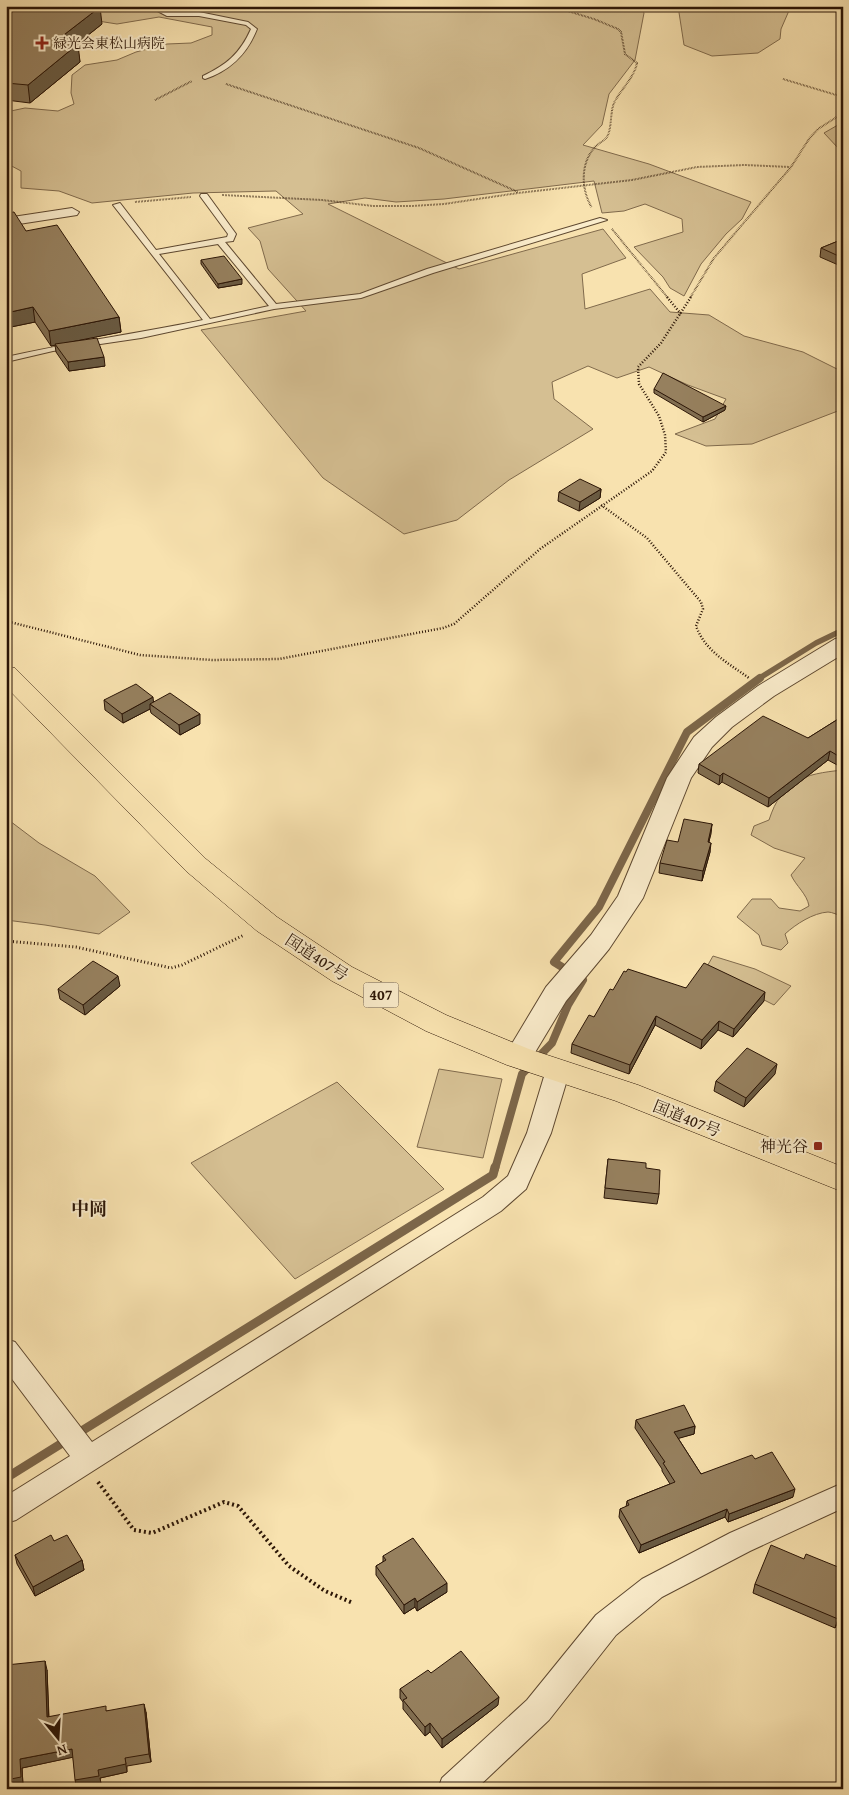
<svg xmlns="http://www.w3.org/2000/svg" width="849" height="1795" font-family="'Gentium Book Plus','Noto Serif JP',serif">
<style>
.green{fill:#d5bf92;stroke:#806a4c}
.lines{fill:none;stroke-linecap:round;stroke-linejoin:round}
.stream-far2{stroke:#7c6649;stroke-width:5.5}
.stream-far1{stroke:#7c6649;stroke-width:8}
.stream{stroke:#7c6649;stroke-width:9}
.service-casing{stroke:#5e4830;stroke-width:2}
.minor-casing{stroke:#5e4830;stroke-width:2}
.tertiary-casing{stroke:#5e4830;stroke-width:2}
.trunk-casing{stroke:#2b1506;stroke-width:1}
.path-far3{stroke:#2b1506;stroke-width:2;stroke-dasharray:0.5 1;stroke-linecap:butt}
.path-far2{stroke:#2b1506;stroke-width:2.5;stroke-dasharray:1 2;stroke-linecap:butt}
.path-far1{stroke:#2b1506;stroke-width:3;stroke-dasharray:1 2.5;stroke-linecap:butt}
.path{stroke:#2b1506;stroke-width:4;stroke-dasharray:2 3;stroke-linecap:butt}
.service{fill:#faeccb;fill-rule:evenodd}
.minor{fill:#faeccb;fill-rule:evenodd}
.tertiary{fill:#faeccb;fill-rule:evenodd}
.trunk{fill:#f8e2af;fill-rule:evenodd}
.wall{fill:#816e51;stroke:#2b1506}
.shaded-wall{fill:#695a42;stroke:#2b1506}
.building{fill:#96805e;stroke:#2b1506}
.poi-dot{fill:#8f2418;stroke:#faeccb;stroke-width:2}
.labels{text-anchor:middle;stroke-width:4;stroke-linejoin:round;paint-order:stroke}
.far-poi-label{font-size:14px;fill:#2b1506;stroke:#faeccb;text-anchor:start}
.shield{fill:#faeccb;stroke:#695641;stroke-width:1}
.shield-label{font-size:15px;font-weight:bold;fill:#2b1506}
.street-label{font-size:16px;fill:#2b1506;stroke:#faeccb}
.poi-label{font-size:16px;fill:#2b1506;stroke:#faeccb;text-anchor:end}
.neighbourhood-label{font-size:18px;font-weight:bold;fill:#2b1506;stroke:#faeccb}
</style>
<rect width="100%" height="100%" fill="#f8e2af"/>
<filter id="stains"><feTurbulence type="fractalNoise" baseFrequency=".004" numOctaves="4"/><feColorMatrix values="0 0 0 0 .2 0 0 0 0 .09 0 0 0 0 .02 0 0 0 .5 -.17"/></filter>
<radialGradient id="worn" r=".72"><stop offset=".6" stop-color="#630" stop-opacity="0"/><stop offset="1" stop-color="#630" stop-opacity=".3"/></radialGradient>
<path class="green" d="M19,6h622l3,7 -9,47 -26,34 -7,31 -19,20 66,19 102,38 -9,17 -16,15 -25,30 -17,32 -14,-8 -7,-11 -29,-30 49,-15 -1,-13 -37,-15 -21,7 -22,2 -8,-32 -150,18 -48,3 -31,-4 -37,6 131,65 144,-40 23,29 -44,16 3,35 65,-20 20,23 39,3 35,21 59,16 40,20v37l-91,35 -46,2 -31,-12 40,-15 11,-20 -38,-14 -39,-18 -32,11 -29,-12 -36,16 2,17 39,30 -84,51 -52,40 -53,14 -81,-56 -122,-148 105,-19 -38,-42 -8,-28 -12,-13 55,-14 -27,-23 -83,2 -101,10 -33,-12 -38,-3v-17l-15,-8v-51l19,-4 33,3 16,-7 -3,-11 1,-18 13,-10 32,-5 19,-8 31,-8 24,-1 21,-8v-8l-53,-10 -42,7 -51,-8z
M678,6h113l-10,23 -1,10 -22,14 -46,3 -28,-11z
M843,122v38l-4,-11 -15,-16z
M843,770v147c-5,-2 -11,-5 -15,-5 -15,1 -32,12 -43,22l3,9 -7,7 -19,-5 -3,-10 -22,-18 15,-18h19l8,9 21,3 9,-5c-2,-12 -13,-20 -18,-31l14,-17 -31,-10 -23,-13 3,-9 15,-6c13,-40 34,-46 74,-50z
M6,818l33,25 56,33 35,36 -31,22 -54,-9 -39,-5z
M713,956l42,13 36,17 -17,19 -69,-35z
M439,1069l63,10 -19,79 -66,-11z
M337,1082l107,107 -149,90 -104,-116z"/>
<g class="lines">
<path class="stream-far2" d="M758,679l58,-36 27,-13"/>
<path class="stream-far1" d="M495,1169l27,-95 30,-31 16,-38 15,-25 -29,-18 45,-55 88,-175 73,-54"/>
<path class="stream" d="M6,1478l487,-303 2,-8"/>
<defs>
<path id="service" d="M148,6h8l12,6h31l49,10 9,7c-10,25 -26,41 -52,50l-2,-1v-2c23,-11 37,-22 48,-47l-5,-4 -47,-9h-32z
M201,194h6l29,40 -3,7 -8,1 51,62 84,-10 67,-25 173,-51 7,2 -174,53 -72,25 -87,11 -133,29 -88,13 -47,11v-5c65,-15 131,-23 197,-37l-90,-115 7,-2 36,47 71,-13 1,-3 -28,-38zM218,244l51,62 -59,13 -51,-65z"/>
<path id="minor" d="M72,208l7,4 -2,3 -71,11v-8z
M558,1061l8,3 4,6 -19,63 -22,49 -3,7 -25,22 -485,309 -10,3v-27l64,-40 -64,-85v-32l9,3 77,100 391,-245 25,-21 19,-43 19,-63 4,-6z
M843,1483v25l-93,43 -88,46 -46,38 -67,85 -73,69h-38l4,-11 85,-78 69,-85 46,-36 88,-46z"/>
<path id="tertiary" d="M843,637v17l-69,42 -42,31 -20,20 -21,31 -48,120 -34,51 -43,52 -38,63 -10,3 -10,-3 -4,-7 42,-70 45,-52 27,-39 49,-118 27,-41 22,-20 42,-31 77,-47z"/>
<path id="trunk" d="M6,666l9,2 191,191 71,58 75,50 94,48 83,34 109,36 205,82v25l-227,-91 -109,-36 -81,-34 -94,-50 -75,-50 -71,-60 -180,-184z"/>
</defs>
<use href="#service" class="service-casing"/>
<use href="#minor" class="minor-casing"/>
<use href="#tertiary" class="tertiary-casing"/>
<use href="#trunk" class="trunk-casing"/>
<path class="path-far3" d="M551,6l43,13 24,10 3,3 4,22 12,9c-3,15 -16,26 -23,40 -4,10 -2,25 -7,34 -3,4 -8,6 -12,10 -15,16 -14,43 -3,61
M783,79l60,18
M226,84l193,64 99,44
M155,100l37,-19
M222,195l100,5 51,6h39l32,-2 74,-11 114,-13 65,-13 48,-2 45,2
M135,202l56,-5
M612,229l56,69
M690,298l24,-40 77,-91 18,-28 9,-10 25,-16"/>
<path class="path-far2" d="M667,297l14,17
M601,505l46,33 54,64 2,7 -7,17c9,25 32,37 53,52
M6,621l134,34 72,5 67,-1 164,-31 11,-4 86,-75 112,-78 14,-19 -1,-17 -6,-19 -20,-32 -1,-17 23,-24 30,-46"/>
<path class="path-far1" d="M6,941l70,6 95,21 11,-3 62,-30"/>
<path class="path" d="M98,1482l36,48 18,3 72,-31 14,4 51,60 36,25 28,12"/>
<use href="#service" class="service"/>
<use href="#minor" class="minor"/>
<use href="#tertiary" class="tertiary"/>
<use href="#trunk" class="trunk"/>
</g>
<path class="wall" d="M6,6l96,18 -25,20 3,18 -50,41 -24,-3z
M6,213l113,104 2,15 -44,8 28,26 -36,5 -13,-19 -1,-7 -4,1 -16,-24 -29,6z
M843,239v28l-23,-10 1,-9z
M201,260l41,24 -24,4 -17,-24z
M654,389l71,21 -22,12 -49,-29z
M601,489l-1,9 -21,13 -21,-10 1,-9z
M104,700l50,2 46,22 -20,11 -29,-22 -1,-4 -27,14 -18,-13z
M843,716v47l-4,3 -11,-6 -60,47 -46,-25 -3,3 -21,-12 1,-9 109,-26z
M712,824l-3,18 1,10 -8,29 -43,-8 1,-10 18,-21z
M120,986l-35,29 -25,-16 -2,-10z
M686,988l78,13 -31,36 -15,-7 -17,19 -46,-24 -26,49 -58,-21 1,-9 22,-27 19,-27z
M775,1074l-31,33 -30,-16 2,-10z
M608,1159l38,9 13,26 -2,10 -53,-6z
M636,1420l59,6 -1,8 -16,4 23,36 54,-15 38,38 -65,25 -3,-5 -86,36 -20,-36 1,-8 6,-2 1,-6 43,-17 -8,-13v-2l-27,-41z
M54,1541l28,19 2,10 -49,26 -18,-32 -2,-9z
M383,1556l64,36 -30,19 -2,-4 -11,7 -28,-39v-9l7,-4z
M755,1584l88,25 -8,19 -82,-35z
M47,1670l2,47 58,-6 39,1 5,50 -24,4v6l-27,6 1,6 -24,5 -4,-32 -51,11 1,17 -17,4z
M431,1673l67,32 -56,43 -12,-16 -5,4 -22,-27v-7l-3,-4v-9z"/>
<path class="shaded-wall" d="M100,7l2,17 -44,35 -2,-18z
M78,44l2,18 -50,41 -2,-18z
M242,279v5l-24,4v-4z
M33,307l2,15 -29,6v-15z
M119,317l2,15 -70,14 -2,-15z
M104,357l1,9 -36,5 -1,-9z
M726,406l-1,4 -22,12v-5z
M601,489l-1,9 -21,13 1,-9z
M153,697l1,10 -4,-3v5l-27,14 -1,-9z
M200,714v10l-20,11 -1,-10z
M830,751l-2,9 -60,47 1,-9z
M843,755v8l-4,3 1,-9z
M723,773l-1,9 -3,3 1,-9z
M712,824l-1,10 -5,18 2,-10z
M711,843l-1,9 -8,29 1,-10z
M118,976l2,10 -35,29 -2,-10z
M765,992l-1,9 -31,36 1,-8z
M656,1016l-1,9 -26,49 1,-9z
M719,1021l-1,9 -17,19 1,-9z
M777,1064l-2,10 -31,33 2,-9z
M695,1426l-1,8 -21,6 1,-8z
M795,1489l-2,8 -65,25 1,-8z
M727,1509l-2,8 -86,36 2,-8z
M82,1560l2,10 -49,26 -2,-9z
M447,1583v9l-30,19v-9z
M415,1598v9l-11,7v-9z
M843,1606v3l-8,19 3,-9z
M45,1661l2,9 2,56 -2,-9z
M499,1697l-1,8 -56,43v-9z
M144,1704l2,8 5,50 -2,-8z
M430,1723v9l-5,4v-9z
M72,1749l2,8 -52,11 1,17 -17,4v-9l14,-21z
M125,1758l2,14 -27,6 1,6 -24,5 -2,-9z"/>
<path class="building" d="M6,6h90l4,1 -44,34 22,3 -50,41 -22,-2z
M14,212l12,19 31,-6 62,92 -70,14 -16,-24 -27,6v-100z
M843,239v19l-22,-10z
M224,256l18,23 -24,5 -17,-24z
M97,338l7,19 -36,5 -13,-18z
M663,373l63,33 -23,11 -49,-28z
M580,479l21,10 -21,13 -21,-10z
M136,684l17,13 -31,17 -18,-14z
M170,693l30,21 -21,11 -29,-21z
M763,716l45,22 35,-22v39l-3,2 -10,-6 -61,47 -46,-25 -3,3 -21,-12z
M684,819l28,5 -4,18 3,1 -8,28 -43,-8 7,-23 11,2z
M93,961l25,15 -35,29 -25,-16z
M704,963l61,29 -31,37 -15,-8 -17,19 -46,-24 -26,49 -58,-21 17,-29 5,2 16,-28 3,1 11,-19 2,1 2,-3 58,19z
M747,1048l30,16 -31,34 -30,-17z
M608,1159l38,4v5l14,2 -1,24 -54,-6z
M684,1405l11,21 -21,6 27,42 51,-19 3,4 17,-7 23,37 -66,25 -2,-5 -86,36 -21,-36 9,-4 -2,-4 48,-19 -12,-19 2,-1 -29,-42z
M51,1535l3,6 13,-6 15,25 -49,27 -18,-32z
M413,1538l34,45 -30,19 -2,-4 -11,7 -28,-39 10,-6 -3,-4z
M771,1545l33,14 2,-5 37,15v37l-5,13 -83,-35z
M461,1651l38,46 -57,42 -12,-16 -5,4 -22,-27 4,-2 -7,-9 28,-19 3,3z
M45,1661l2,56 59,-11v5l38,-7 5,50 -24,4 1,6 -28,6 1,6 -24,4 -3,-31 -52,10 1,18 -15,3v-115z"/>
<g class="poi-dot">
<path d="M39.5 35.5h5v5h5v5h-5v5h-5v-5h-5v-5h5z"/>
<rect x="813" y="1141" width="10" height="10" rx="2.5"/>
</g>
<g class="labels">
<g class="far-poi-label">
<text x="53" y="48">緑光会東松山病院</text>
</g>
<rect class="shield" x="363.5" y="982.5" width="35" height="25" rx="4"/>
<g class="shield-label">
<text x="381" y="1000">407</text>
</g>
<g class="street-label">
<text transform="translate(317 957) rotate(33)" y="6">国道407号</text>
<text transform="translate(687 1118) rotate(22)" y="6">国道407号</text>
</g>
<g class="poi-label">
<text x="808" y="1152">神光谷</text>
</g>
<g class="neighbourhood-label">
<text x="89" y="1215">中岡</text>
</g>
</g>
<rect width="849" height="1795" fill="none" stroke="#f8e2af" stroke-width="25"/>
<rect x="8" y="8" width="834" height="1780" fill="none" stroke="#2b1506" stroke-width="2.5"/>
<rect x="12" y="12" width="824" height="1770" fill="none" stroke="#2b1506"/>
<g transform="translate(58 1738) rotate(162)" stroke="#faeccb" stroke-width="4" paint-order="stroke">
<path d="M0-4L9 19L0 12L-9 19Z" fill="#2b1506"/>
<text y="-8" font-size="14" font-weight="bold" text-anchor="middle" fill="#2b1506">N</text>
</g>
<rect width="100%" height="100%" filter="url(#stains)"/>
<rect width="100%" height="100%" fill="url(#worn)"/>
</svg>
